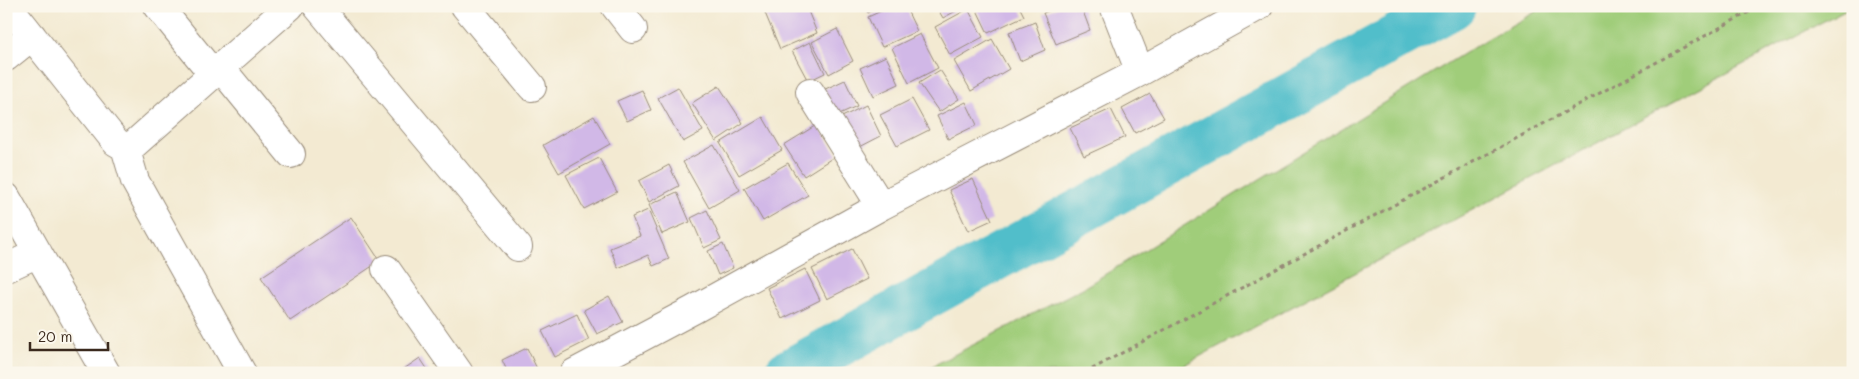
<svg xmlns="http://www.w3.org/2000/svg" width="1859" height="379" font-family="Mali,sans-serif">
<style>
.green{fill:#a0cd7a;stroke:#6e7c4c}
.lines{fill:none;stroke-linecap:round;stroke-linejoin:round}
.river{stroke:#51beca;stroke-width:46}
.building{fill:#d1b8e7}
.minor-casing{stroke:#978a78;stroke-width:30}
.path{stroke:#978a78;stroke-width:3;stroke-dasharray:4 4;stroke-linecap:butt}
.minor{stroke:#fff;stroke-width:28}
</style>
<rect width="100%" height="100%" fill="#fbf7ec"/>
<filter id="ink" filterUnits="userSpaceOnUse"><feTurbulence type="fractalNoise" baseFrequency=".02" numOctaves="2"/><feDisplacementMap in="SourceGraphic" scale="10" xChannelSelector="R" yChannelSelector="G"/><feConvolveMatrix kernelMatrix="1 2 1 2 8 2 1 2 1" color-interpolation-filters="sRGB"/></filter>
<filter id="wash" filterUnits="userSpaceOnUse"><feTurbulence type="fractalNoise" baseFrequency=".0096" numOctaves="4" result="noise"/><feDisplacementMap in="SourceGraphic" scale="20" xChannelSelector="R" yChannelSelector="G"/><feGaussianBlur stdDeviation="1.12" result="paint"/><feColorMatrix in="noise" values="0 0 0 0 0 0 0 0 0 0 0 0 0 0 0 0 0 1.4 0 .05"/><feComposite in="paint" operator="in"/></filter>
<g filter="url(#wash)">
<rect width="100%" height="100%" fill="#f3ead2"/>
<path class="green" d="M1546,6h306l-683,367h-250l164,-85 406,-250z"/>
<g class="lines">
<path class="river" d="M787,373l666,-367"/>
</g>
<g id="blocks">
<path class="building" d="M780,6h26l11,27 -37,16 -15,-36z
M865,6h16l-13,7z
M892,6h13l12,25 -35,16 -14,-30z
M936,6h29l-22,12z
M975,6h44l5,10 -36,17z
M1062,6h19l9,24 -34,14 -13,-31z
M968,9l15,28 -33,18 -15,-28z
M1035,22l10,28 -25,11 -11,-29z
M837,29l16,32 -24,13 -17,-32z
M920,34l18,34 -29,15 -17,-35z
M992,39l17,30 -38,22 -17,-30z
M810,42l15,31 -17,8 -16,-30z
M886,56l13,28 -26,12 -13,-28z
M940,70l19,29 -20,13 -20,-29z
M845,80l12,26 -22,10 -12,-26z
M719,86l24,37 -27,18 -24,-38z
M678,87l25,44 -20,11 -25,-44z
M642,90l9,20 -24,11 -10,-20z
M1150,94l14,24 -29,15 -13,-24z
M912,99l17,31 -32,16 -17,-31z
M966,102l11,23 -29,14 -11,-23z
M866,105l15,31 -27,14 -16,-31z
M1111,109l14,28 -41,19 -14,-28z
M594,116l16,28 -51,29 -16,-28z
M763,117l19,33 -43,25 -19,-32z
M818,124l19,31 -33,21 -20,-31z
M714,145l26,45 -31,18 -26,-46z
M599,158l18,34 -33,17 -18,-34z
M788,163l20,32 -45,26 -19,-33z
M669,165l10,21 -30,16 -10,-21z
M973,179l19,41 -24,11 -19,-41z
M677,192l13,30 -28,12 -13,-29z
M648,210l21,49 -16,7 -5,-11 -30,13 -8,-20 30,-12 -8,-19z
M707,210l14,30 -17,8 -13,-30z
M351,217l29,44 -90,60 -29,-44z
M723,244l10,24 -15,7 -10,-24z
M852,249l15,30 -40,20 -15,-30z
M805,269l15,31 -38,19 -15,-31z
M609,296l14,26 -26,12 -13,-24z
M577,314l12,26 -34,17 -13,-26z
M527,348l11,23 -4,2h-26l-6,-13z
M420,358l10,15h-32z"/>
</g>
</g>
<g filter="url(#ink)">
<use href="#blocks" fill-opacity="0" stroke="#978a78" stroke-width="1"/>
<g class="lines">
<defs>
<path id="minor" d="M8,6l108,136 9,5 7,-1 158,-140
M158,6l55,68
M317,6l201,241
M465,6l67,81
M615,6l18,23
M1114,6l26,66
M6,57l26,-21
M220,67l71,87
M810,92l71,114
M125,147l10,34 107,192
M6,197l100,176
M6,268l32,-15
M386,269l73,104
M574,373l119,-63 188,-104 259,-134 119,-66"/>
</defs>
<use href="#minor" class="minor-casing"/>
<path class="path" d="M1085,373l675,-367"/>
<use href="#minor" class="minor"/>
</g>
</g>
<rect width="1859" height="379" fill="none" stroke="#fbf7ec" stroke-width="25"/>
<path d="M30 342v8h78v-8" fill="none" stroke="#3b2a1e" stroke-width="2.5"/>
<text x="38" y="342" font-size="15" fill="#3b2a1e" stroke="#fbf7ec" stroke-width="4" paint-order="stroke">20 m</text>
</svg>
